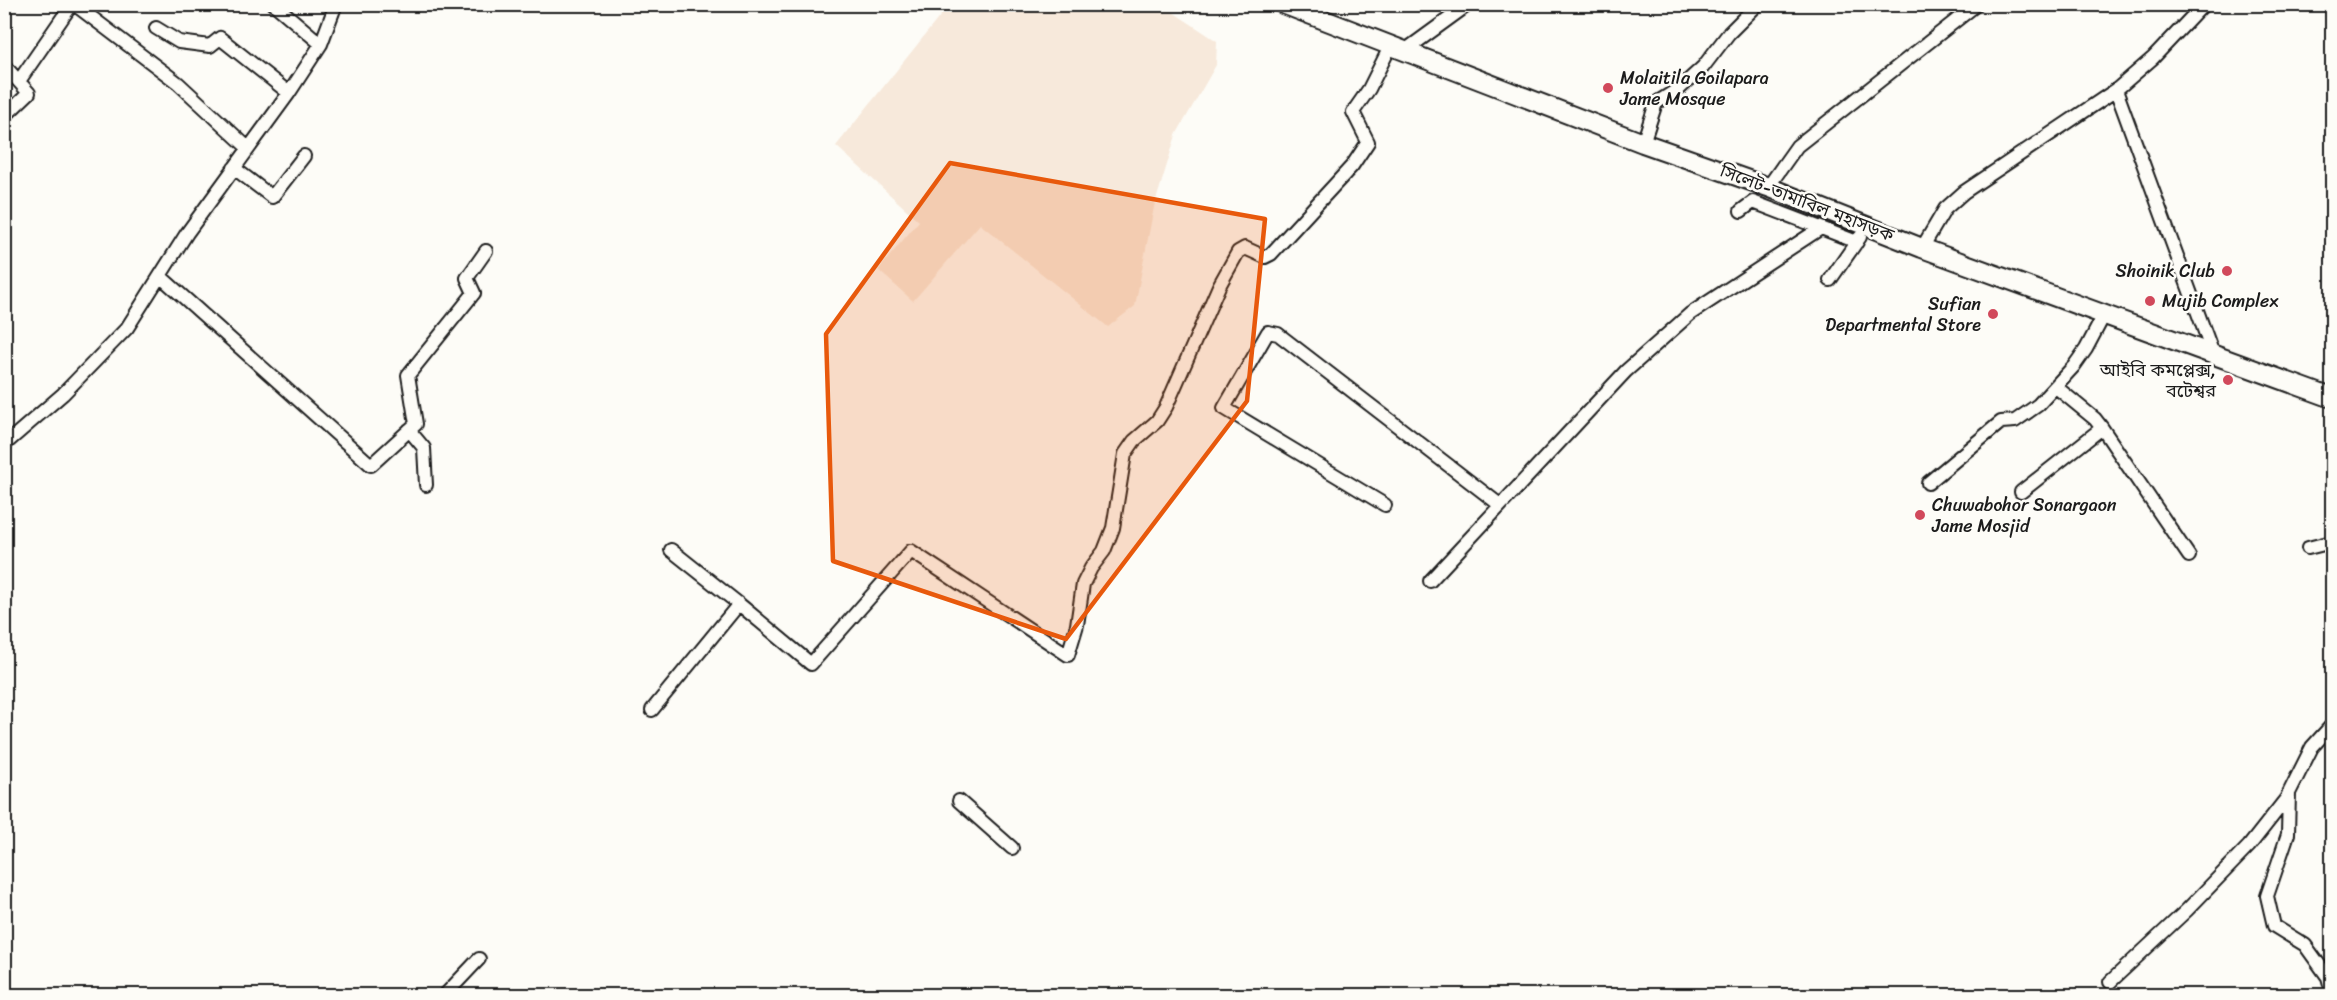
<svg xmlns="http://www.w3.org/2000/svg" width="2337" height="1000" font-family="Sriracha,'Noto Sans Bengali',sans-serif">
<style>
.built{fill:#f7e9db}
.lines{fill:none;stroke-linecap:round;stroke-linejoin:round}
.minor-casing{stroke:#1c1c1c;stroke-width:16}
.highway-casing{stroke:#1c1c1c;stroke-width:22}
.minor{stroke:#fdfcf7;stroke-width:12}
.highway{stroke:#fdfcf7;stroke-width:18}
.marked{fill:#e8590c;fill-opacity:0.2;stroke:#e8590c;stroke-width:4.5;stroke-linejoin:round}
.poi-dot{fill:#d1495b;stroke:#fdfcf7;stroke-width:2}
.labels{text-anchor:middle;stroke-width:5;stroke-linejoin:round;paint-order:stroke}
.poi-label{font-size:18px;fill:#1c1c1c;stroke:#fdfcf7;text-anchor:start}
.street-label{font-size:18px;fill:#1c1c1c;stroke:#fdfcf7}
</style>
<rect width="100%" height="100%" fill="#fdfcf7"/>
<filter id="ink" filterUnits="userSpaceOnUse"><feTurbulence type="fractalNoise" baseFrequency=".0167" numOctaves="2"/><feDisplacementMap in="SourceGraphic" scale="12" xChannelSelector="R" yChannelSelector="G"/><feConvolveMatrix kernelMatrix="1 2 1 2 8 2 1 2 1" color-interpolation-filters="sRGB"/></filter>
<g filter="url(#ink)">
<path class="built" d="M949,5h213l55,36 -1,24 -40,70 -22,72 -19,99 -27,21 -128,-103 -67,77 -35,-31 41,-49 -83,-75z"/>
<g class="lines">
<defs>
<path id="minor" d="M74,4l104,79 70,65
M274,4l47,40
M156,28l23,14 31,4 10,-8 69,55
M1403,52l66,-48
M4,65l25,28 -25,24
M19,81l53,-77
M2116,90l97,264
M1643,143l13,-40 24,-15 23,-21 26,-34 29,-29
M234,168l38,29 32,-41
M1768,187l29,-41 180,-142
M1741,211l12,-9 68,26
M1922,248l23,-39 19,-17 152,-102 37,-32 51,-54
M160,276l211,189 45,-41 -8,-49 66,-82 -7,-15 19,-27
M1830,280l30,-43
M2056,387l39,32 7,9 87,128
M409,430l15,18 2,37
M4,445l59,-51 64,-66 60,-95 102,-140 32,-49 15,-40
M1928,483l73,-61 14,-1 23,-16 36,-39 12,-17 18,-34
M2021,492l81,-64
M1385,505l-161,-97 44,-76 10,2 222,171
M2308,548l24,-6
M671,550l68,54
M1430,581l196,-210 64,-57 131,-86 36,14
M652,710l87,-106 72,60 100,-113 157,104 9,-30 6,-41 8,-16 13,-17 9,-23 12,-74 9,-13 23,-20 9,-14 53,-121 19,-34 7,-4 20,9 6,-3 81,-88 16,-24 -15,-30 16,-23 21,-42
M2289,793l-1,41 -21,62 7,30 31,19 23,32 4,15
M959,801l53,47
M2110,982l77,-72 62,-64 37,-47 26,-52 20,-22
M444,996l35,-37"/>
<path id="highway" d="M1283,4l360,139 125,44 154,61 410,150"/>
</defs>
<use href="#minor" class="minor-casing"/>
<use href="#highway" class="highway-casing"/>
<use href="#minor" class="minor"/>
<use href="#highway" class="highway"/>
</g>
</g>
<path class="marked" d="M950,163l315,56 -18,182 -181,238 -233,-78 -7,-227z"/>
<g class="poi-dot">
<circle cx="1608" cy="88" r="6"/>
<circle cx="2227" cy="271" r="6"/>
<circle cx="2150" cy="301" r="6"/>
<circle cx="1993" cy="314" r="6"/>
<circle cx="2228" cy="380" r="6"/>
<circle cx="1920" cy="515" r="6"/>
</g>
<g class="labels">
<g class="poi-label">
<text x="1620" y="84">Molaitila Goilapara<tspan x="1620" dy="21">Jame Mosque</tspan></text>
<text x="2215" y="277" text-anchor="end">Shoinik Club</text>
<text x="2162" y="307">Mujib Complex</text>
<text x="1981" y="310" text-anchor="end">Sufian<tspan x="1981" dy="21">Departmental Store</tspan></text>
<text x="2216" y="376" text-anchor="end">আইবি কমপ্লেক্স,<tspan x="2216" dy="21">বটেশ্বর</tspan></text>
<text x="1932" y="511">Chuwabohor Sonargaon<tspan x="1932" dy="21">Jame Mosjid</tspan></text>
</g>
<g class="street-label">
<text transform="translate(1807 203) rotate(21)" y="6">সিলেট-তামাবিল মহাসড়ক</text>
</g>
</g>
<rect width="2337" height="1000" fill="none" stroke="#fdfcf7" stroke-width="24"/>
<rect x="12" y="12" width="2313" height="976" fill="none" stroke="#1c1c1c" stroke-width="2" filter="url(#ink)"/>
</svg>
